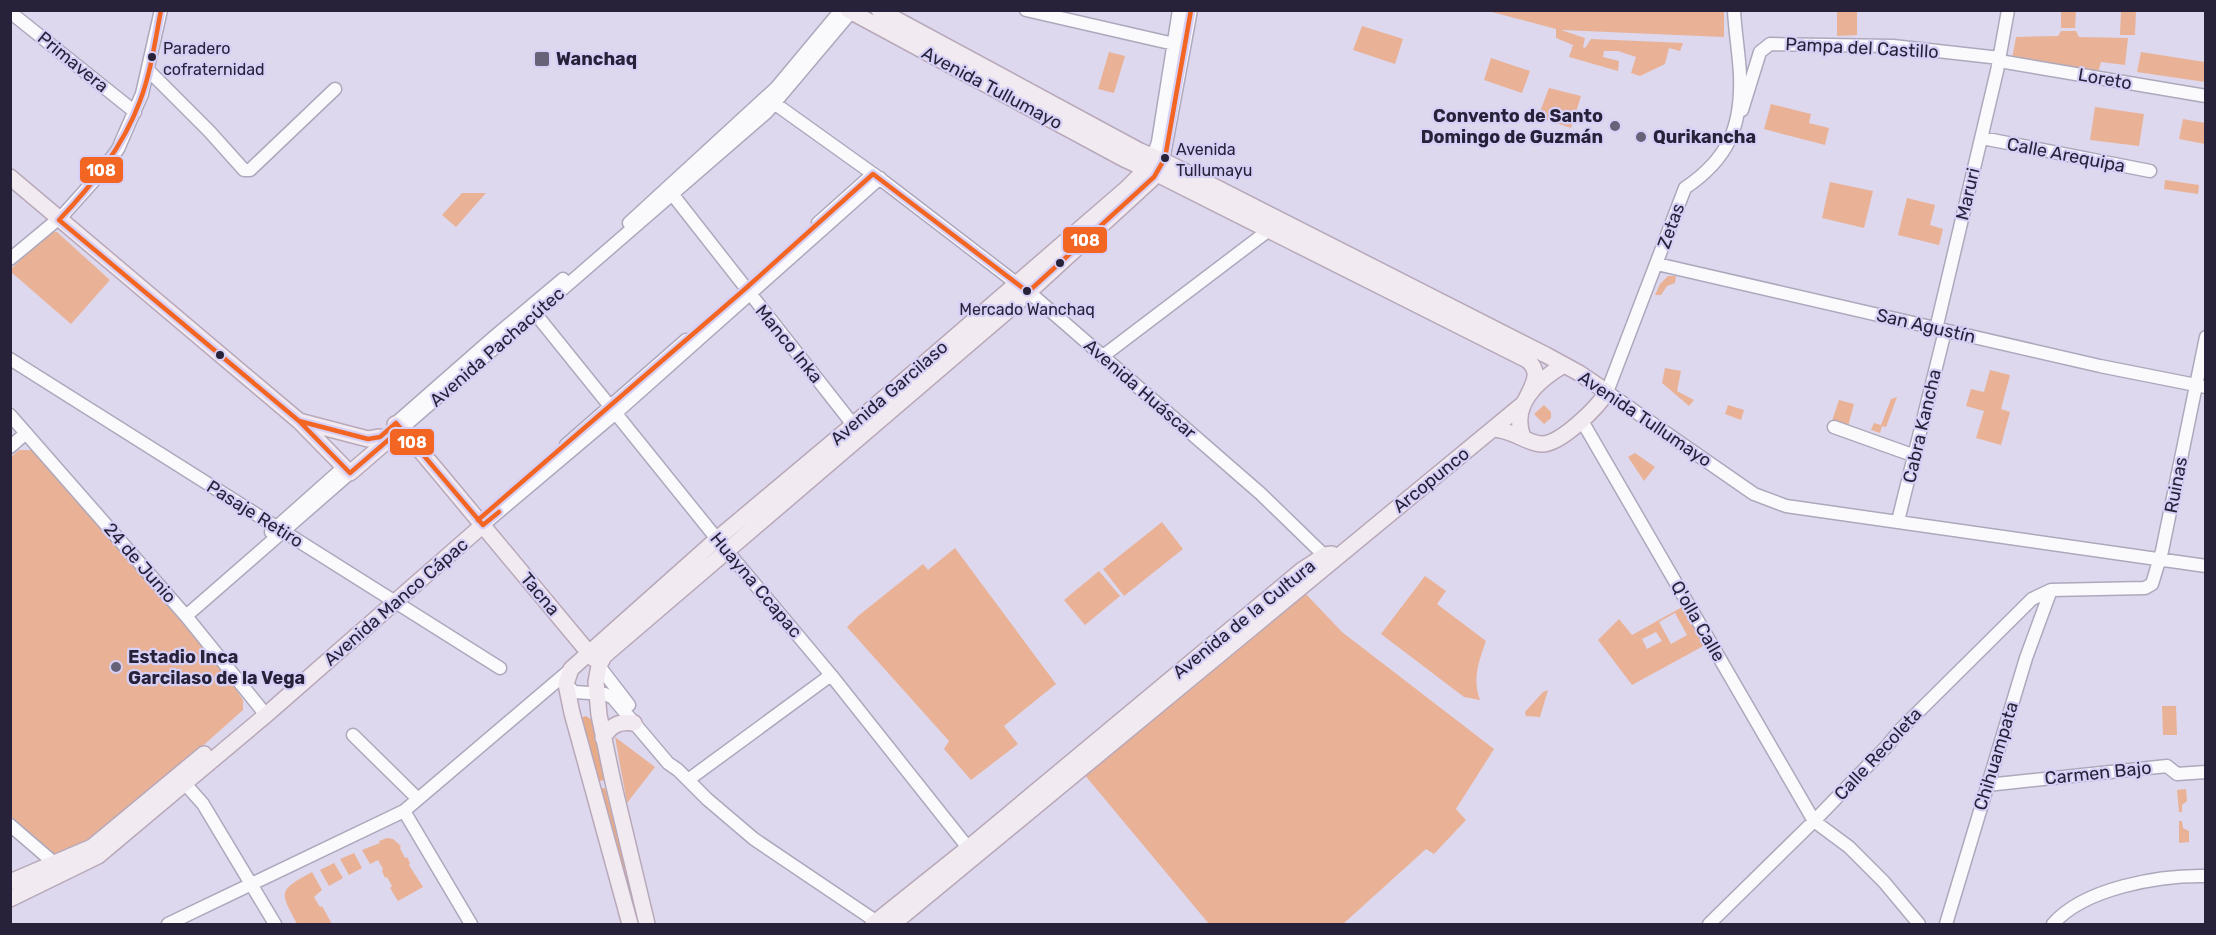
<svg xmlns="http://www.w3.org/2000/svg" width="2216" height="935" font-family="Rubik,sans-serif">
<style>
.green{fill:#e9b297;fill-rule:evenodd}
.forest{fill:#e8ab87}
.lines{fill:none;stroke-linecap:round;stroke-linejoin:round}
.minor-casing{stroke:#ada8bc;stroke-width:15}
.major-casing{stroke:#b8a8b9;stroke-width:18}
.minor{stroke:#faf9fc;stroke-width:12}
.major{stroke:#f1eaf0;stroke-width:15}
.bus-1-casing{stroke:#d7d0f6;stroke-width:9}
.bus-1{stroke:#f26522;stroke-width:4.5}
.bus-dot{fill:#272239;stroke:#d7d0f6;stroke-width:2}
.poi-dot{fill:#676278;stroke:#d7d0f6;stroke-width:2}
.labels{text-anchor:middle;stroke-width:4.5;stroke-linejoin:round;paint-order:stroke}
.bus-label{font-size:16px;fill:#272239;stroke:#d7d0f6;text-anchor:start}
.street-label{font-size:18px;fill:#272239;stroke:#d7d0f6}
.poi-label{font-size:18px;font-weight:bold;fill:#272239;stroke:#d7d0f6;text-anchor:start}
.line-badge{stroke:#d7d0f6;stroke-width:2}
.badge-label{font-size:16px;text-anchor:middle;font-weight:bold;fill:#fff}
</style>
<rect width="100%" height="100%" fill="#ddd8ee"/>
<path class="green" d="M1488,11h236v26l-163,-7 24,8 -2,9 2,1 6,-9 92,4 -3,8 -11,-3 -4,16 -25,12 -9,-3 5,-16 -18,-6h-14l-1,6 16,4 -1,10 -49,-14 4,-12 -17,-7v-9z
M1837,11h20v24l-20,1z
M2061,11h15l-1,17h-14z
M2121,11h15l-1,24h-15z
M1362,26l41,13 -8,25 -42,-14z
M2061,31h15l3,6 49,1 -3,27 -24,-3 -3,11 -86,-14 4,-22 42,-1z
M1109,52l16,4 -11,37 -16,-4z
M2141,52l64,10v20l-68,-10z
M1491,58l39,13 -8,22 -38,-13z
M1549,88l32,8 -10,32 -33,-11z
M1771,104l40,10 -2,9 20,5 -4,17 -61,-16z
M2095,107l49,7 -5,32 -49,-6z
M2183,119l22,4v21l-26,-5z
M2165,180l34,5 -1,9 -34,-5z
M1830,182l43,9 -9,37 -42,-10z
M462,193h24l-30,34 -14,-12z
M1907,198l28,7 -5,20 13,4 -4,16 -41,-10z
M49,232h8l53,48 -39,44 -60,-52v-3z
M1668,276h8l-1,7 -8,3 -6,9h-6l5,-11z
M1665,368l16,3 -4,20 17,9 -5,6 -27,-23z
M1990,370l20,5 -9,34 9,3 -9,33 -25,-7 8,-27 -18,-5 5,-17 13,3z
M1897,397l-11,30 -4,-1 -2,7 -9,-3 3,-7 7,2 10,-26z
M1839,400l15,4 -6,22 -16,-5z
M1544,405l7,7v6l-7,6 -10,-10z
M1728,405l16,5 -3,10 -16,-6z
M19,450h13l103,108 64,76 44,66v10l-146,130 -42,17 -44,-40v-360z
M1635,453l20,14 -11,14 -16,-24z
M1162,522l21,27 -59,47 -21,-27z
M955,548l101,136 -52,42 14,18 -47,36 -27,-31 5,-8 -102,-114 11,-11 65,-52 5,6z
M1099,571l21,25 -35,29 -21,-25z
M1425,576l21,15 -9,13 49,37c-7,20 -14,38 -6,59l-16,-3 -83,-63z
M1305,593l37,39 152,117 -38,60 10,11 -32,34 -8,-5 -83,75h-134l-126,-151z
M1684,606l23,38 -75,41 -34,-45 21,-21 13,16zM1675,613l12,22 -16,9 -12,-22zM1656,632l6,9 -15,8 -5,-10z
M1548,690l-8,27 -14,-1 -1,-4 18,-20z
M2162,706h14l1,29h-14z
M615,737l40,30 -28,36z
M2186,789l1,12 -5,4v7h-3l-2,-22z
M2179,821h3l1,7 6,3v11l-10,1z
M387,838l6,1 8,7 -1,2 5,10 2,-1 3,6 -1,2 14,22 -25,14 -8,-13 2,-2 -5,-9 -2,1 -3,-7 1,-2 -5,-9 -8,4 -8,-14 18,-7 -1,-2z
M354,853l8,15 -13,7 -9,-16z
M334,863l9,15 -14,8 -9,-16z
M312,872l10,18 -8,7 6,10 2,-1 10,18h-35c-16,-31 -21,-33 15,-52z"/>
<path class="forest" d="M586,716l7,5 11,59 -8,2 -15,-60 2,-5z
M605,788l33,128 -7,4 -33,-131z"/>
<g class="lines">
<defs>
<path id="minor" d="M1026,10l148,34
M1734,10c1,22 5,43 6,65 2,52 -12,84 -55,113l-78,204 147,102 32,12 420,60
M10,12l125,100
M2005,62l201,34
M149,71l60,60 35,39h6l85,-81
M767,98l116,83 154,118 224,195 69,67
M1742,110l18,-58 10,-8 123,2 107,12
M1982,138l168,33
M1153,157l5,-15 21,-132
M1163,161l28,-151
M669,190l189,241
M629,223l147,-135 65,-78
M818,223l55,-49
M10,259l53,-44 36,-40 19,-26 24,-55 19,-84
M1657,264l443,102 106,21
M530,307l187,232 114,136 142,179
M1936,329l61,-258 11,-61
M1103,356l166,-126
M10,359l490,309
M10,415l176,201 80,99
M1582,421l232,400 35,26 35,35 35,42
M396,423l98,-86 69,-58
M1834,427l81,29
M401,429l366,-317 86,-102
M566,445l120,-105
M10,447l16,-14
M1898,521l47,-190
M483,525l134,-113 263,-234
M271,532l73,-65
M186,616l164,-143
M599,666l30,39
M566,684l8,8 31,2 8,4 55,65 10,7 29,29 47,40 126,85
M353,735l65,64
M180,778l23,26 72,120
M688,780l143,-105
M1987,785l180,-19 10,8 29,-2
M404,811l67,113
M10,825l43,37 4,7
M168,924l236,-113 167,-142
M1709,924l105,-103 73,-75 13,-16 132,-131 19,-9 94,-2 7,-4 10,-33 44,-214
M1946,924l80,-266 25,-68
M2053,924c31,-36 107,-49 153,-48"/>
<path id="major" d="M848,10l276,149 37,17 366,184c15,11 6,25 -1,39
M879,10l261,141 28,12 378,192 33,18 28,19c-9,15 -46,52 -65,52 -14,0 -29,-14 -48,-15
M10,177l289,244 51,52 51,-44
M299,421l69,18 12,-2
M395,424l14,13 185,222
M1523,437c-13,-32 15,-57 41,-72
M603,738c8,-13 16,-17 31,-15
M10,882l82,-35 112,-93
M10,899l88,-43 168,-141 217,-190
M630,924l-58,-211 -6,-29 5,-15 146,-130 136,-114 273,-236 16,-16 11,-16
M647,924l-34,-142 -14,-67 -3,-33 3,-16 5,-10 414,-354 134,-123 11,-18
M873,924l95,-76 334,-278 23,-15 7,-1
M893,924l630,-520"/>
</defs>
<use href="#minor" class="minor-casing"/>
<use href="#major" class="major-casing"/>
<use href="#minor" class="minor"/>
<use href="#major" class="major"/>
<defs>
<path id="bus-1" d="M161,10c-6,31 -10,62 -21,91 -17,46 -48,84 -81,119l240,201 51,52 51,-44
M299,421l69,18 12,-2 16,-14 87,102 16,-13
M478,520l267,-231 128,-115 155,118 126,-115 11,-19 26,-148"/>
</defs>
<use href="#bus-1" class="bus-1-casing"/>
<use href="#bus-1" class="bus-1"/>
</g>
<g class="bus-dot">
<circle cx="152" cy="57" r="5"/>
<circle cx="1165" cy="158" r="5"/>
<circle cx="1060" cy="263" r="5"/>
<circle cx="1027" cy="291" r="5"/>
<circle cx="220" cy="355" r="5"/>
</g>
<g class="poi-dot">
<rect x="534" y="51" width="16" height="16" rx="3"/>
<circle cx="1615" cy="126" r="6"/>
<circle cx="1641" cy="137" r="6"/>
<circle cx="116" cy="667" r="6"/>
</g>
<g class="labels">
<g class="bus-label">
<text x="163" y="54">Paradero<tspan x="163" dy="21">cofraternidad</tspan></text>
<text x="1176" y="155">Avenida<tspan x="1176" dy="21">Tullumayu</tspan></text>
<text x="1027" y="315" text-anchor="middle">Mercado Wanchaq</text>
</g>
<g class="street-label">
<text transform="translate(1862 48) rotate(3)" y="6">Pampa del Castillo</text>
<text transform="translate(73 62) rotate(39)" y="6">Primavera</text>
<text transform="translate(2105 79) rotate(10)" y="6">Loreto</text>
<text transform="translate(992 88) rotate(28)" y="6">Avenida Tullumayo</text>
<text transform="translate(2066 155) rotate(11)" y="6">Calle Arequipa</text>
<text transform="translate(1968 194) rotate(-77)" y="6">Maruri</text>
<text transform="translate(1671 226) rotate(-70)" y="6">Zetas</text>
<text transform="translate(1926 326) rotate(13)" y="6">San Agustín</text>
<text transform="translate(789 344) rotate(51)" y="6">Manco Inka</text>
<text transform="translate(497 347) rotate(-41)" y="6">Avenida Pachacútec</text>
<text transform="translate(1140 389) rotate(41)" y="6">Avenida Huáscar</text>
<text transform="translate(889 393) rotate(-41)" y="6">Avenida Garcilaso</text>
<text transform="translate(1645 419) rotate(34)" y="6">Avenida Tullumayo</text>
<text transform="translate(1922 426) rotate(-77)" y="6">Cabra Kancha</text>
<text transform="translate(1431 480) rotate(-39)" y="6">Arcopunco</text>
<text transform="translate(2176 485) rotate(-79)" y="6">Ruinas</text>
<text transform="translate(255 514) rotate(32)" y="6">Pasaje Retiro</text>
<text transform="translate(140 563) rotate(49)" y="6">24 de Junio</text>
<text transform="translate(756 585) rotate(50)" y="6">Huayna Ccapac</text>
<text transform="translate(540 594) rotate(50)" y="6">Tacna</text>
<text transform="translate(396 602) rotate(-41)" y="6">Avenida Manco Cápac</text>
<text transform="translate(1244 619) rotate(-39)" y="6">Avenida de la Cultura</text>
<text transform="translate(1698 621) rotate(60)" y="6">Q'olla Calle</text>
<text transform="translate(1878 754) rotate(-47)" y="6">Calle Recoleta</text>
<text transform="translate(1996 756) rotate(-73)" y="6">Chihuampata</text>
<text transform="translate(2098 773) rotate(-6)" y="6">Carmen Bajo</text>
</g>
<g class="poi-label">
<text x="556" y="65">Wanchaq</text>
<text x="1603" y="122" text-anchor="end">Convento de Santo<tspan x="1603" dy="21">Domingo de Guzmán</tspan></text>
<text x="1653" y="143">Qurikancha</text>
<text x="128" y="663">Estadio Inca<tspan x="128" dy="21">Garcilaso de la Vega</tspan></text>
</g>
</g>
<g class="line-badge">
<rect x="79" y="156" width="45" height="28" rx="6" fill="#f26522"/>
<rect x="1062" y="226" width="46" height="28" rx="6" fill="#f26522"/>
<rect x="389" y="428" width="46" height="28" rx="6" fill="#f26522"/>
</g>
<g class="badge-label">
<text x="101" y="176">108</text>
<text x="1085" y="246">108</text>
<text x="412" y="448">108</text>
</g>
<rect width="2216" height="935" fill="none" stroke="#272239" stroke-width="24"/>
</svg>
